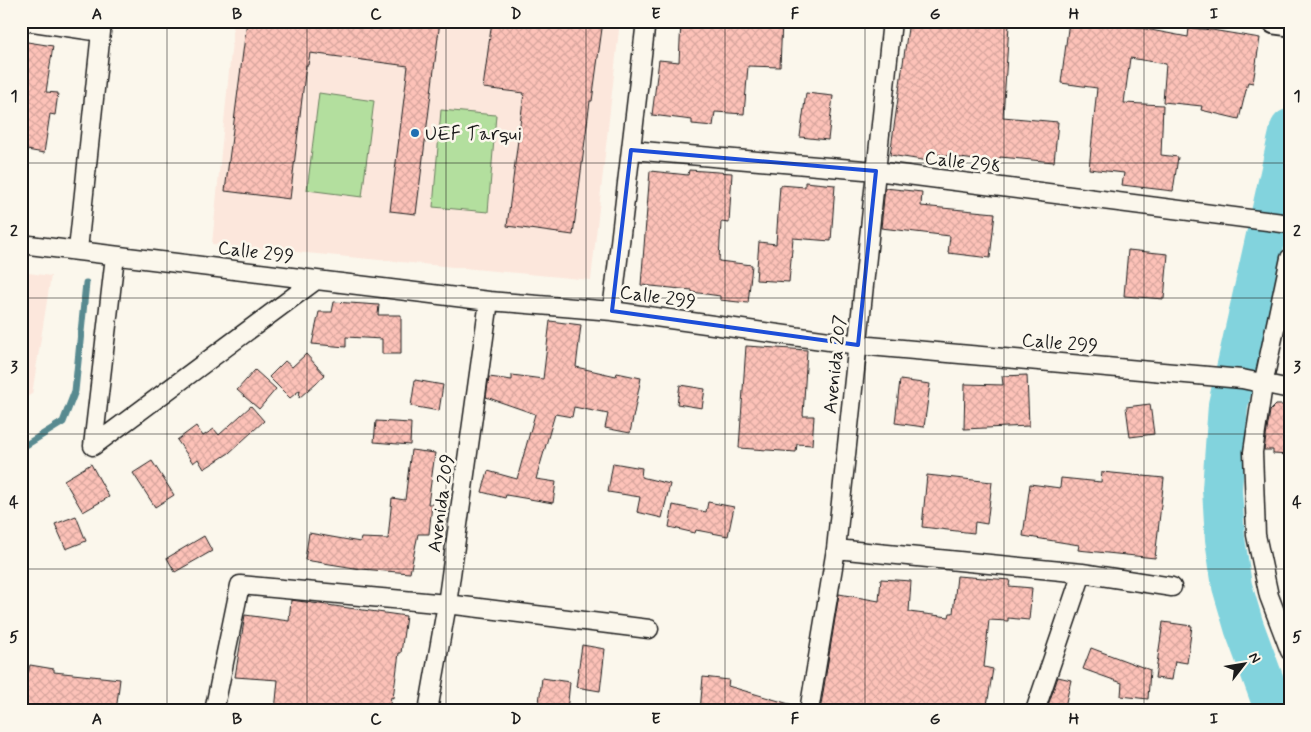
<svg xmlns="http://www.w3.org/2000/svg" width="1311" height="732" font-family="Mynerve,sans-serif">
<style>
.built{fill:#fce7dc}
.green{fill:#b3df9e;stroke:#687e5d}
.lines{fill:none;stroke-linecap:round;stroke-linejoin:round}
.stream{stroke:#598a90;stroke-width:7}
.river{stroke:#82d3dd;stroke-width:40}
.building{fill:url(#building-cross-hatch);stroke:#1c1c1c}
.street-casing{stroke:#1c1c1c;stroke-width:21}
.secondary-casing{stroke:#1c1c1c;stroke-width:29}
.street{stroke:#fbf7ec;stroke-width:18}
.secondary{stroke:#fbf7ec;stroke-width:25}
.marked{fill:none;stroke:#1d4ed8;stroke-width:4;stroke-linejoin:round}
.grid{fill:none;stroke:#1c1c1c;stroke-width:1;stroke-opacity:0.55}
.poi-dot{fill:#1f6fb2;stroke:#fbf7ec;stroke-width:2}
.labels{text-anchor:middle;stroke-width:5;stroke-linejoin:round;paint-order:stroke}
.poi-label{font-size:19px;fill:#1c1c1c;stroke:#fbf7ec;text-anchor:start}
.street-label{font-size:19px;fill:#1c1c1c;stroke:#fbf7ec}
.neatline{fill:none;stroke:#1c1c1c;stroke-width:2}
.grid-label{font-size:16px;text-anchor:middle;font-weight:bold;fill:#1c1c1c}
</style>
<defs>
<pattern id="building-cross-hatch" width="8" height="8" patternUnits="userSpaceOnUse" patternTransform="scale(1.25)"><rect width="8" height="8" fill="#fdc2b8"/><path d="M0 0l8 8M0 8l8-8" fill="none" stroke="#d8a69e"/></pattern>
</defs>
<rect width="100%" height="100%" fill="#fbf7ec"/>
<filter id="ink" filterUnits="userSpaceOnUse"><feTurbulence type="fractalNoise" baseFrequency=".02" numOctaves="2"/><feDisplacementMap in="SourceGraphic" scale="10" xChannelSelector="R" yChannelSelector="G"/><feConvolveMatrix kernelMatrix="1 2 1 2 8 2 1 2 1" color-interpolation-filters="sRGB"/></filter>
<g filter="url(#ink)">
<path class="built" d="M234,21h386l-29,259 -379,-36z
M21,272l30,4 -19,118 -11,6z"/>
<path class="green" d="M319,93l55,8 -12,96 -55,-7z
M441,110l55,5 -8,97 -55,-5z"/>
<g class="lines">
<path class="stream" d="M21,448l42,-26 12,-31 11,-108"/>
<path class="river" d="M1275,711l-31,-84 -12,-41 -7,-47 -3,-50 6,-84 62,-276"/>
</g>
<path class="building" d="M247,21h193l-24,193 -26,-3 18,-145 -98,-13 -2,12h-2l-16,134 -65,-8z
M492,21h111l-11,80h-2l-17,134 -66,-9 17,-133 -41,-5z
M681,21h101l-2,46 -32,-1 -4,48 -29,-2 -2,14 -21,-2v-4l-40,-5 7,-55 20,2z
M909,21h65l35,4 -6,92 55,5 -4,40 -54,-5 -1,7 -69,-11 -1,8 -39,-6z
M1069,21h34l85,16 1,-9 23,2 48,8 -7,45 -5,-1 -9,37 -38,-9 1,-4 -39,-4 3,-38 -36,-6 -6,45 39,2 -2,50 17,2 -5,34 -51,-6 2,-12 -35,-4 8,-81 -36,-5z
M21,41l32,5 -7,46 12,1 -3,22 -5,-1 -6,39 -23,-4 6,-89 -6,-1z
M806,93l27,3 -5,44 -28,-3z
M689,170l43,3 -3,50 -8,-1 -2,39 33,4 -4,38 -28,-3v-4l-28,-4v-2l-51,-5 9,-114 38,4z
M805,182l30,3 -4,56 -38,-3 -4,44 -33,-2 3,-38 17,2 4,-59 25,2z
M885,188l37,4 -1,14 74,7 -5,45 -42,-5 2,-17 -69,-8z
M1128,250l40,4 -4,45 -40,-3z
M334,302l45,3 -1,10h23v39h-19v-15l-36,-2v10l-34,-3 7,-32h13z
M550,321l31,4 -5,42 40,9 1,-3 24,5 -11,55 -25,-5 3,-14 -34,-7 -2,10 -17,-3 -19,65 20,3 -3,21 -47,-8 -1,3 -23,-6 6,-21 29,8 18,-65 -49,-17 3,-20 23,3v-5l31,4z
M746,346l61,4 -4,66h11l-2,29 -15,-1 -1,8 -57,-4z
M306,354l19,21 -26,23 1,-8 -10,8 -21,-21 16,-16 7,6z
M255,370l21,19 -17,20 -22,-19z
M1027,375l2,51 -65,3 1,-45 38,1 -1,-9z
M415,380l28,5 -4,26 -28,-5z
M900,380l30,4 -6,43 -29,-4z
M680,385l25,4 -3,19 -25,-4z
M1150,404l4,30 -24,3 -4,-30z
M1276,405h14v50l-17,-1v-4h-9l6,-39z
M251,406l13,15 -35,32 -25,16 -6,-10 -5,4 -16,-23 19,-14 7,10 11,-7 5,6z
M376,421l35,2 -1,22 -36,-3z
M411,450l24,3 -7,51h4l-3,30h-11l-8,39 -49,-4 -56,-9 4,-27 51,9 1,-4 27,1 4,-41 13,2z
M152,461l22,34 -19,12 -22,-34z
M613,463l29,5 -1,9 29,7 -8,34 -25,-6 3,-15 -32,-5z
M91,464l18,33 -26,15 -19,-32z
M1102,472l62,6 -9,80 -77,-8 1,-5 -56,-9 7,-52 30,4 1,-10 40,4z
M927,475l65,7 -5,42 -12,-2 -1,11 -52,-6z
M708,502l26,5 -6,29 -32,-6 -1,3 -26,-6 4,-22 33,7z
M76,516l10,25 -20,8 -11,-25z
M204,536l8,15 -37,21 -8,-14z
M957,576l53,4 -1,6 23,2 -3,32 -21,-2v3l-19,-1 -5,47 9,2 -7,42h-166l19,-117 40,7 2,-22 30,2 -2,31 40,5 1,-4h3z
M291,600l115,16 -5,37h-2l-6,45 -2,-1 -2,14h-114l3,-31 -43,-3 10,-62 44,6z
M1163,622l29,4 -5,37 -12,-2 -3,19 -17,-2z
M582,645l23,4 -5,42 -24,-4z
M1091,648l59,22 -2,29 -27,-3 1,-13 -39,-14z
M30,665l24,4v3l66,7 -4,32 -95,-2v-38l7,2z
M703,677l26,3 -1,6 68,20 -1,5h-95z
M1058,677l13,3 -7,31 -17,-3z
M542,678l28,4 -3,29h-29z"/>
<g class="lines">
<defs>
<path id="street" d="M26,21l75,11 1,-10
M631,150l245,21 414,53
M21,244l468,57 123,10 246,34 384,34 48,10
M78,250l23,-218
M1290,258l-27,127 -10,67 3,83 13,61 21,55
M612,311l34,-290
M93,446l223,-166
M93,446l22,-190
M836,549l246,24 90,14
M214,711l26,-126 207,19 202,25
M428,711l19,-107 42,-303
M809,711l27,-162 56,-528
M1035,711l47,-138"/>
<path id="secondary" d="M1275,21l15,2"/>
</defs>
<use href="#street" class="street-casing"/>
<use href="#secondary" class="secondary-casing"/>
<use href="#street" class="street"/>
<use href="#secondary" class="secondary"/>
</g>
</g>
<path class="marked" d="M631,150l245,21 -18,174 -246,-34z"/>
<path class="grid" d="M167,21v690M307,21v690M446,21v690M586,21v690M725,21v690M865,21v690M1004,21v690M1144,21v690M21,163h1269M21,298h1269M21,434h1269M21,569h1269"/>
<circle class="poi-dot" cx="415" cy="133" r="5"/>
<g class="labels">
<g class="poi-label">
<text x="425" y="140">UEF Tarqui</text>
</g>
<g class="street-label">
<text transform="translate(963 161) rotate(7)" y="7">Calle 298</text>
<text transform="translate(256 251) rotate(7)" y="7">Calle 299</text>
<text transform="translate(658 296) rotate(8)" y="7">Calle 299</text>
<text transform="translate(1060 342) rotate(5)" y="7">Calle 299</text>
<text transform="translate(834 364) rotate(-84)" y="7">Avenida 207</text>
<text transform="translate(440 503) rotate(-82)" y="7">Avenida 209</text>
</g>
</g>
<rect width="1311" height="732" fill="none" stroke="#fbf7ec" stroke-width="55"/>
<g transform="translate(1244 664) rotate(59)" stroke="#fbf7ec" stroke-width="4" paint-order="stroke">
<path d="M0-4L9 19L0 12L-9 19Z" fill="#1c1c1c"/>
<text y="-8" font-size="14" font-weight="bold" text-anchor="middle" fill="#1c1c1c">N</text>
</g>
<rect x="28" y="28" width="1256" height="676" class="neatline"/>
<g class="grid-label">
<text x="97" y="19">A</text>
<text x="237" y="19">B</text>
<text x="376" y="19">C</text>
<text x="516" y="19">D</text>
<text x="656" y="19">E</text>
<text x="795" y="19">F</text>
<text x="935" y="19">G</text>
<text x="1074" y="19">H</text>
<text x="1214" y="19">I</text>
<text x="14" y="101">1</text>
<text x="1297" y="101">1</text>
<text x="14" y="236">2</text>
<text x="1297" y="236">2</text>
<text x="14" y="372">3</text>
<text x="1297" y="372">3</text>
<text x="14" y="507">4</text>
<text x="1297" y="507">4</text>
<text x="14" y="642">5</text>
<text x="1297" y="642">5</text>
<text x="97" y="724">A</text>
<text x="237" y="724">B</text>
<text x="376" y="724">C</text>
<text x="516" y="724">D</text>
<text x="656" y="724">E</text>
<text x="795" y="724">F</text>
<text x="935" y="724">G</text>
<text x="1074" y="724">H</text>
<text x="1214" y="724">I</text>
</g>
</svg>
